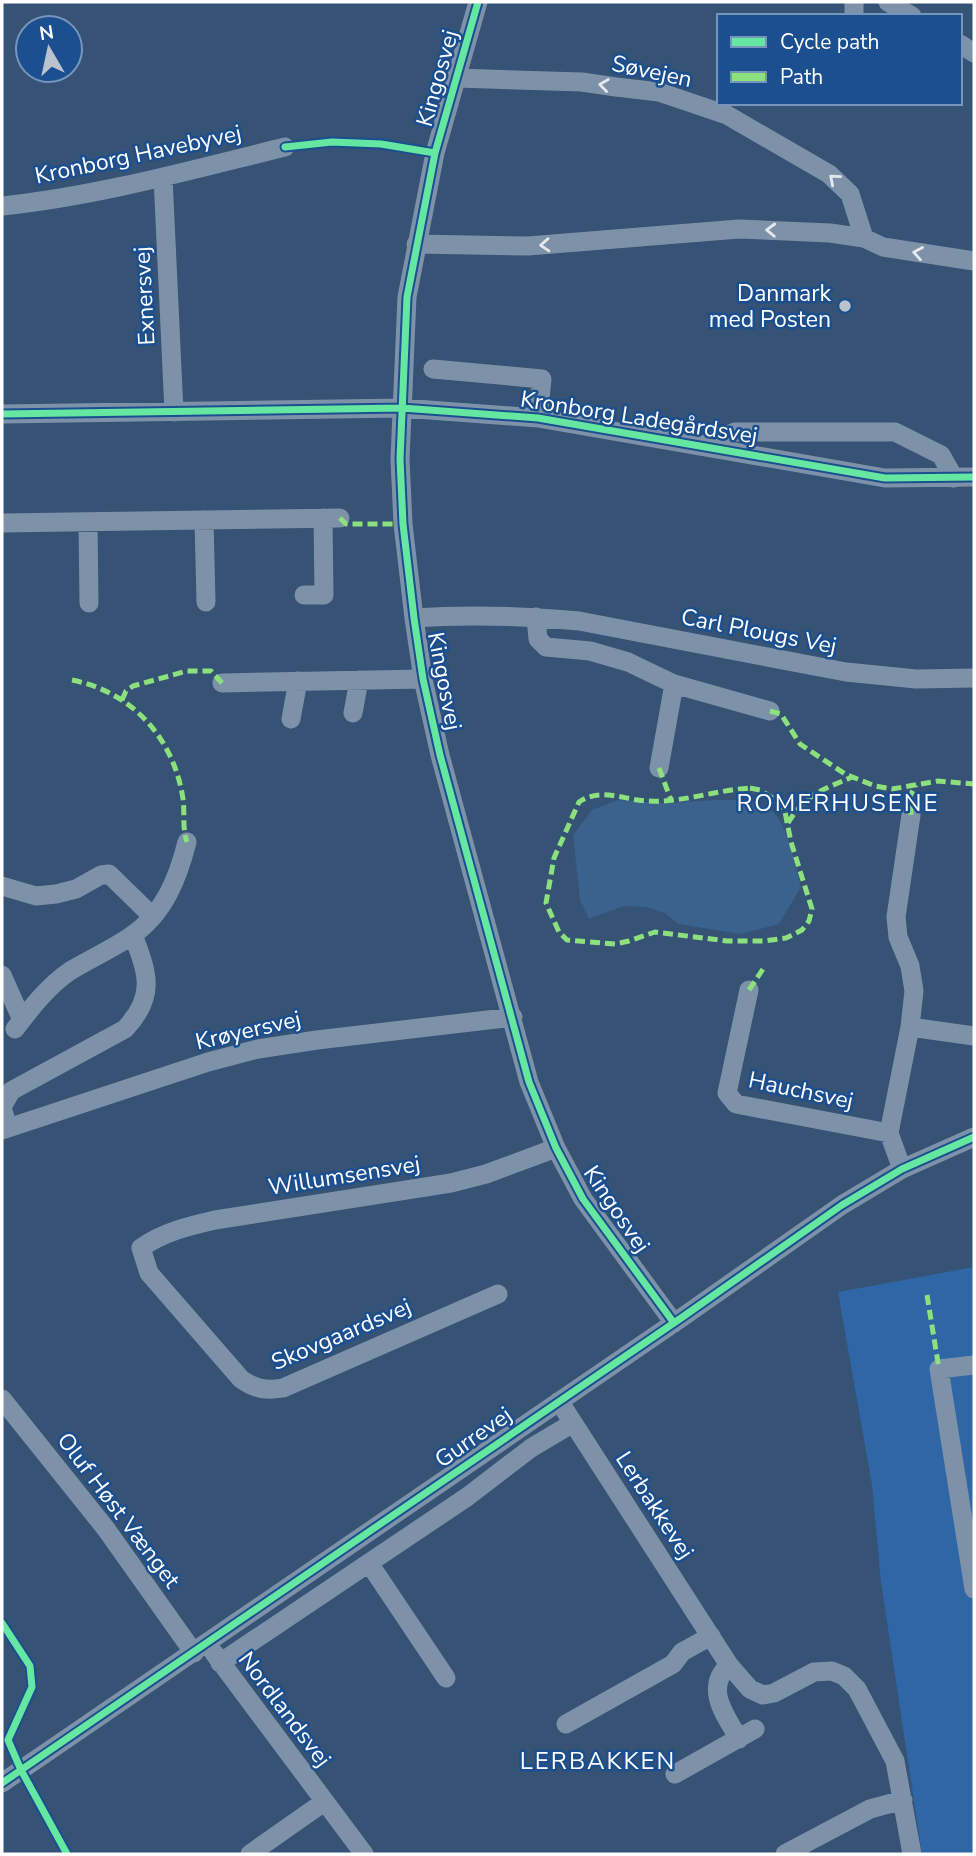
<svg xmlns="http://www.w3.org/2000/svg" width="976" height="1856" font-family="'Nunito Sans',sans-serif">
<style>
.green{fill:#2f66a5}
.water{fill:#3b618d}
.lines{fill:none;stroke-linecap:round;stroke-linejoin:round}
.minor{stroke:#7d92a8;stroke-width:19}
.quiet{stroke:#8de07e;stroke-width:5;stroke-dasharray:10 5;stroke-linecap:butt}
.cycleway-casing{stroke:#1b4f8f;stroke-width:11}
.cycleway{stroke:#66e7a1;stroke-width:7}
.oneway{stroke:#e5e9ee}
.poi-dot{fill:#b9c2ce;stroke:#1b4f8f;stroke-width:2.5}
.labels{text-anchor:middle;stroke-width:5;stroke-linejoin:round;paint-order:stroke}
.street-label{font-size:23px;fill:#fff;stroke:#1b4f8f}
.poi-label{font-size:23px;fill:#fff;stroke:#1b4f8f;text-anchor:end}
.neighbourhood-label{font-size:24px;letter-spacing:2px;fill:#fff;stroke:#1b4f8f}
</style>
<rect width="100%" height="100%" fill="#365274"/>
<path class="green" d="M974,1267v587h-52l-41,-272 -9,-97 -34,-193z"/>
<path class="water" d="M618,800c18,1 36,3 54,3 27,-1 80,-10 101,9 15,14 23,55 28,75l-22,37 -38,10 -63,-10 -13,-11 -19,-6 -22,-1 -35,13 -9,-19 -7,-65 19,-25z"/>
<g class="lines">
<path class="minor" d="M478,2l-43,151 -28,144 -7,162 3,65 11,94 9,61 17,76 89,327 27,66 27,51 91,124
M854,2v14
M888,2l24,14
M960,44l14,9
M457,78l125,4 34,5 43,5 68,23 102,59 21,20 14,44
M163,177l11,235
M2,206c96,-10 189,-36 283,-59
M416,244l112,2 211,-17 91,4 34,5 19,9 91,14
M433,369l109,10 -4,39
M2,414l400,-6 136,10 347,60 89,-1
M701,446l34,-14h160l46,23 13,23
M204,520l2,82
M88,522l1,81
M2,523l338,-5
M304,595h20l-1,-77
M536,617l2,22 8,8 44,4 38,11 46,22 96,27
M414,618c55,-4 110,-2 165,3l267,51 70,7 58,-1
M222,683l201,-4
M353,713l6,-33
M291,719l7,-38
M659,768l15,-84
M2,886l34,10 20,-2 20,-5 25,-14 8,-1 43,42
M2,975l20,45
M749,990l-22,103 9,11 153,29
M910,1027l64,9
M15,1029c16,-21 33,-43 55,-58 20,-12 42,-22 61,-35 33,-22 47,-58 56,-94
M8,1128l-6,-21 9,-16 114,-62c31,-33 23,-55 8,-94
M2,1130l206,-68 50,-13 59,-9 196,-23
M902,1169l-13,-36 21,-106 4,-36 -4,-25 -12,-29 -2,-20 15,-102
M498,1294l-215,94c-17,3 -28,1 -42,-9l-92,-106 -8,-25c22,-16 48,-22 74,-28l236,-37 35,-9 70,-26
M974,1365l-35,4 35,220
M2,1399l104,130 88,124
M559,1401l170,264 21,24 13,6 11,-2 40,-21 18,-1 12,5 13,13 38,72 17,93
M369,1563l77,115
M214,1653l150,201
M220,1663l247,-166 64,-49 42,-25
M729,1665c-25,23 -4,50 10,74
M566,1724l107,-60 9,-12 29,-16
M675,1774l80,-45
M2,1783l682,-467 158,-111 60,-36 72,-32
M250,1854l74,-52
M785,1854l85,-45 33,-9"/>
<path class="quiet" d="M340,518l6,6h57
M72,680c60,12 102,58 111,119 2,14 -1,29 4,43
M122,700l4,-9 7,-5 54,-15h24l11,12
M770,711l11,3 19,30 45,30 30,12 17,3 46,-8 36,3
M659,768l12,32
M750,788l10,2 14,9 11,13 6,30 21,67 -3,12 -7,9 -16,8 -22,3h-37l-72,-9 -26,9 -14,3 -48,-4 -8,-8 -13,-29 8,-45 25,-56c22,-15 45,-2 68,-1 35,2 69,-11 103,-13z
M911,815l-1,-19 6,-11
M788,823c18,-30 35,-33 64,-46
M749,990l14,-21
M927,1295l12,74"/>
<defs>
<path id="cycleway" d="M478,2l-43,151 -28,144 -7,162 3,65 11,94 9,61 17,76 89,327 27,66 27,51 91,124
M285,147l47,-5 49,2 54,9
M2,414l400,-6 136,10 347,60 89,-1
M2,1623l28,43 2,21 -24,53 13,30 46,84
M2,1783l682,-467 158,-111 60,-36 72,-32"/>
</defs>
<use href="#cycleway" class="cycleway-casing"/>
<use href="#cycleway" class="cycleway"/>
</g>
<defs><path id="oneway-chevron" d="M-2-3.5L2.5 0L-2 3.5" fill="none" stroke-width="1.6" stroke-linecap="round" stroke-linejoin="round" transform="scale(1.75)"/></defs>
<g class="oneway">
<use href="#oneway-chevron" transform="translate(604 85) rotate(-172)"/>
<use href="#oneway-chevron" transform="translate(834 179) rotate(-139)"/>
<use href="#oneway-chevron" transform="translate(771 230) rotate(-178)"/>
<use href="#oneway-chevron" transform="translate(545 245) rotate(176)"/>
<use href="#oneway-chevron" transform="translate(918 253) rotate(-170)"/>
</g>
<circle class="poi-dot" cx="845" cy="306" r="7"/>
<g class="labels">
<g class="street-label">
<text transform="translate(652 71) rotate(12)" y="8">Søvejen</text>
<text transform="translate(437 78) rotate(-74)" y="8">Kingosvej</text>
<text transform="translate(138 154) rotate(-12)" y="8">Kronborg Havebyvej</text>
<text transform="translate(144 296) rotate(-93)" y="8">Exnersvej</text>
<text transform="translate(639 417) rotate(9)" y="8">Kronborg Ladegårdsvej</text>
<text transform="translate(759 631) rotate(11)" y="8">Carl Plougs Vej</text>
<text transform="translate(445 681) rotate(79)" y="8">Kingosvej</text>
<text transform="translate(248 1030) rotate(-13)" y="8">Krøyersvej</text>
<text transform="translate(801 1090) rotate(12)" y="8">Hauchsvej</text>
<text transform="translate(344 1175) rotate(-9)" y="8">Willumsensvej</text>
<text transform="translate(617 1209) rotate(56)" y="8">Kingosvej</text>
<text transform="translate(341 1334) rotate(-23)" y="8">Skovgaardsvej</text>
<text transform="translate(473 1437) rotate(-35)" y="8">Gurrevej</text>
<text transform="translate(655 1505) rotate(57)" y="8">Lerbakkevej</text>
<text transform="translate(119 1510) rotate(53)" y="8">Oluf Høst Vænget</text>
<text transform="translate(285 1709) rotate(53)" y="8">Nordlandsvej</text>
</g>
<g class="poi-label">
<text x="831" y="301">Danmark<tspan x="831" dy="26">med Posten</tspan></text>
</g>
<g class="neighbourhood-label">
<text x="838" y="811">ROMERHUSENE</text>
<text x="598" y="1769">LERBAKKEN</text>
</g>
</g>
<rect width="976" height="1856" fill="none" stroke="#ffffff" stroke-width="7"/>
<rect x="717" y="14" width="245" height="91" fill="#1b4f8f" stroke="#7695bc" stroke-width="2"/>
<rect x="731" y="37" width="35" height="10" fill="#66e7a1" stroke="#7695bc" stroke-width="2"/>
<text x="780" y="49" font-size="21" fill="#ffffff">Cycle path</text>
<rect x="731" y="72" width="35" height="10" fill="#8de07e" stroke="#7695bc" stroke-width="2"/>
<text x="780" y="84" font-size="21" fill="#ffffff">Path</text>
<g transform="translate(49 49) rotate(351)"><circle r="33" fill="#1b4f8f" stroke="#7695bc" stroke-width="2"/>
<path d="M0-5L12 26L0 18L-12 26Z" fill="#b9c2ce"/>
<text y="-10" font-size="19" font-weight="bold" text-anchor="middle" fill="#ffffff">N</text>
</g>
</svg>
